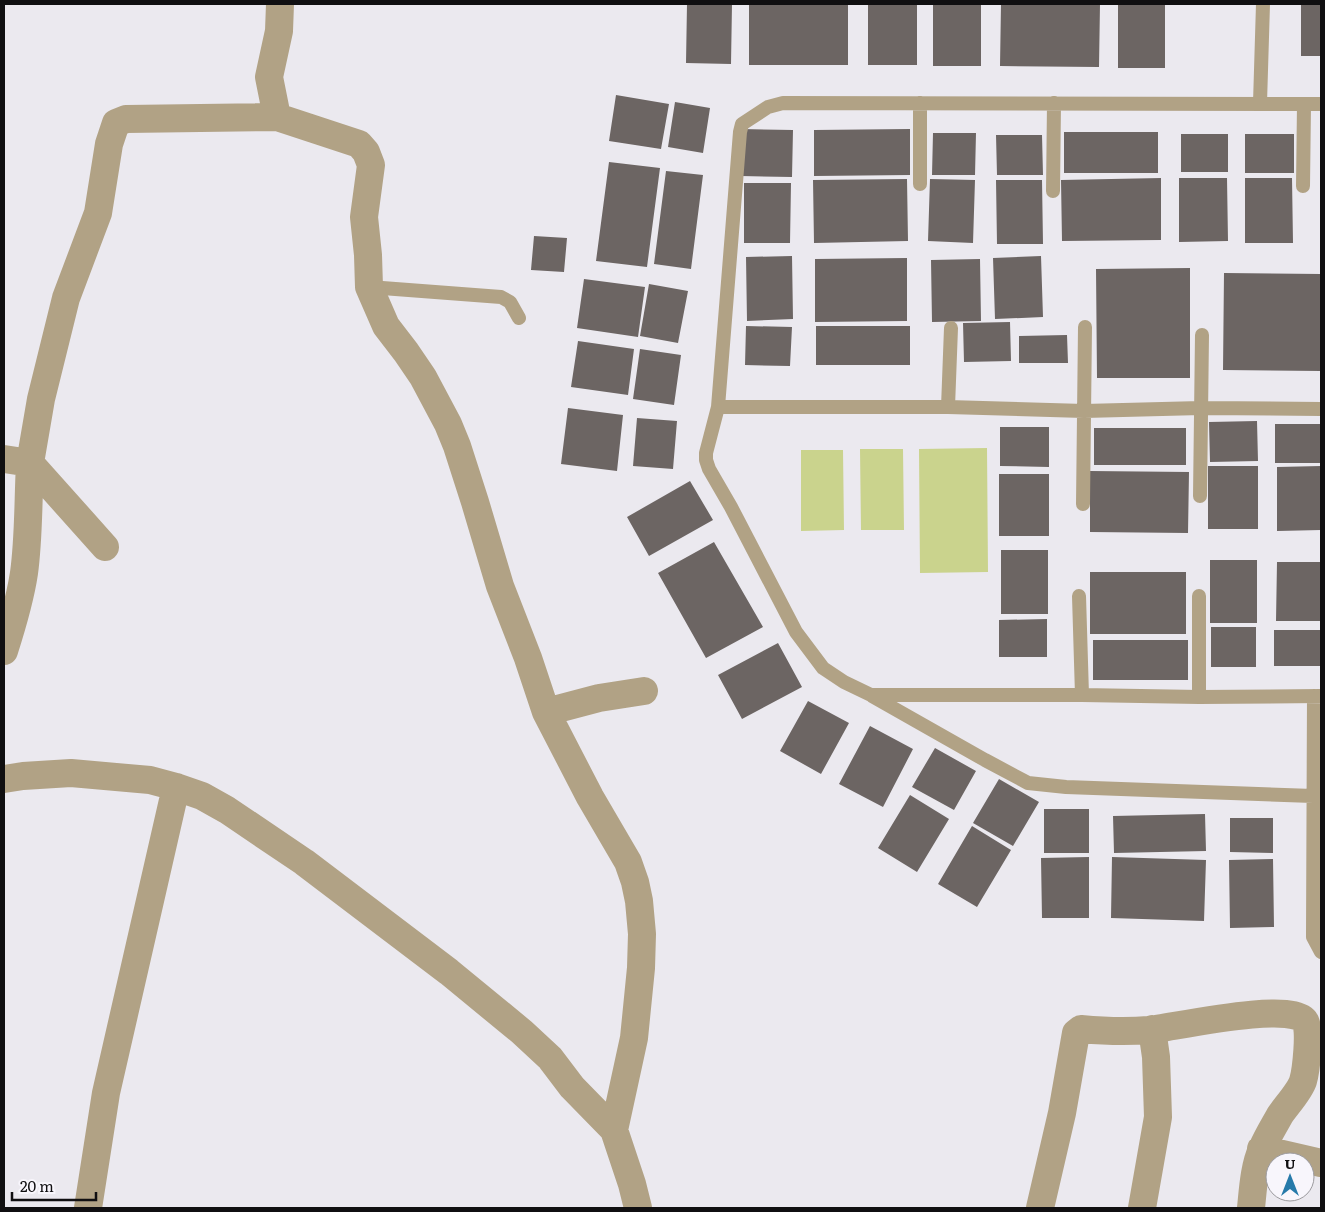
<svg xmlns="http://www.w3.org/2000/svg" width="1325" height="1212" font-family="Literata,serif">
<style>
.green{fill:#cad38d}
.building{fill:#6c6563}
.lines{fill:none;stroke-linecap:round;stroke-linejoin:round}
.service{stroke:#b1a285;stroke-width:14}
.minor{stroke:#b1a285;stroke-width:28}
</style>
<rect width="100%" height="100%" fill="#ebe9ef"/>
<path class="green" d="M987,448l1,124 -68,1 -1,-124z
M860,449h43l1,81h-43z
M801,450h42l1,80 -43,1z"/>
<path class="building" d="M687,4h45l-1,60 -45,-1z
M749,4h99v61h-99z
M868,4h49v61h-49z
M933,4h48v62h-48z
M1001,4h99l-1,63 -99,-1z
M1118,4h47v64h-47z
M1301,4h20v52h-20z
M616,95l53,9 -8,45 -52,-8z
M675,102l35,6 -7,45 -35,-6z
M741,129l52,1 -1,47 -51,-1z
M910,129v46l-96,1v-46z
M1064,132h94v41h-94z
M933,133h43l-1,42h-43z
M1181,134h47v38h-47z
M1245,134h49v39h-49z
M996,135h46l1,40h-46z
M609,162l51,6 -13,99 -51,-6z
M666,171l37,4 -12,94 -37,-5z
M1161,178v62l-99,1 -1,-61z
M1179,178h48l1,63 -49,1z
M1245,178h47l1,65h-48z
M907,179l1,62 -94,2 -1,-63z
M930,179l45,1 -2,63 -45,-2z
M996,180h46l1,64h-46z
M744,183h47l-1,60h-46z
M534,236l33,2 -3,34 -33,-2z
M792,256l1,63 -46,2 -1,-64z
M1041,256l2,61 -48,2 -2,-61z
M907,258v63l-92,1v-63z
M980,259l1,62 -49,1 -1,-62z
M1190,268v110h-93l-1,-109z
M1224,273l97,1v97l-98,-1z
M584,279l61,8 -7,50 -61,-9z
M649,284l39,7 -10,52 -38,-7z
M1010,322l1,39 -47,1 -1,-39z
M746,326l46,1 -2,39 -45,-1z
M816,326h94v39h-94z
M1067,335l1,28h-49v-27z
M578,341l56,8 -6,46 -57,-8z
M640,349l41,6 -7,50 -41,-6z
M568,408l55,7 -6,56 -56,-7z
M637,418l40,3 -4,48 -40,-3z
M1257,421l1,40 -48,1 -1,-40z
M1275,424h46v39h-46z
M1000,427h49v40l-49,-1z
M1094,428h92v37h-92z
M1208,466h50v63h-50z
M1321,466v64l-44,1v-64z
M1090,471l99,1 -1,61 -98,-1z
M999,474h50v62h-50z
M690,481l23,39 -64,36 -22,-39z
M714,542l49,85 -57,31 -48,-85z
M1001,550h47v64h-47z
M1210,560h47v63h-47z
M1277,562h44v59h-45z
M1090,572h96v62h-96z
M1047,619v38h-48v-37z
M1211,627h45v40h-45z
M1274,630h47v36h-47z
M1093,640h95v40h-95z
M778,643l24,44 -60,32 -24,-44z
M808,701l41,22 -28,51 -41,-23z
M870,726l43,23 -30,58 -44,-23z
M935,748l41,23 -22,39 -42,-23z
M999,779l40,23 -26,44 -40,-23z
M910,795l39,24 -32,53 -39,-24z
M1044,809h45v44h-45z
M1205,814l1,37 -92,2 -1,-37z
M1230,818h43v35l-43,-1z
M972,826l39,24 -34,57 -39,-23z
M1089,857v61h-47l-1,-60z
M1112,857l94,3 -2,61 -93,-3z
M1273,859l1,68 -44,1 -1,-68z"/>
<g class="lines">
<path class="service" d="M1260,103l3,-99
M1321,104l-538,-1 -15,4 -26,17 -2,8 -22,275 -12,46v7l3,9 22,38 65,125 27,36 21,14 27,13h211l117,2 122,-1
M920,184v-81
M1303,186l1,-82
M1053,191l1,-88
M369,287l132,10 9,5 9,16
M718,407h230l136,4 117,-3 120,1
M948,407l3,-79
M1200,496l2,-161
M1083,504l2,-177
M1079,596l3,99
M1199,596v101
M872,696l113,64 43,23 38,4 247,9
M1314,696l-1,241 8,15"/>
<path class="minor" d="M280,4l-1,27 -10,46 8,40 82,27 7,8 5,13 -7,52 4,38 1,32 17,39 20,26 17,25 25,47 9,22 18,56 25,84 28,72 18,54 53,-14 45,-7
M4,459l26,4 11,-64 25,-101 32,-85 11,-69 7,-21 10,-4 151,-2
M30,463l75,84
M4,651c8,-25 16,-51 20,-78 5,-36 4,-74 6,-110
M546,712l44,85 38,65 7,20 4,19 3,33 -1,34 -7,70 -20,92
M4,779l19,-3 48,-3 79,7 26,7 26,9 25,14 77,52 145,110 73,60 28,26 22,29 42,43 18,54 6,24
M1261,1149l60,14
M88,1208l18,-115 70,-306
M1040,1208l22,-95 14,-80 5,-4c22,2 45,3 68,1 26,-3 141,-29 156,-9 6,7 1,50 -2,60 -3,10 -17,25 -23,34 -6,11 -13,22 -18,34 -8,18 -9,40 -11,59
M1142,1208l16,-91 -2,-60 -4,-28"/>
</g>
<rect width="1325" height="1212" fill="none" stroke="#100f11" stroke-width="10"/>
<g transform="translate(1290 1177)"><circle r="24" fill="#f8f6fc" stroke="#9b9a9e"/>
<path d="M0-4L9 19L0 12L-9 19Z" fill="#267aaa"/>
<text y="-8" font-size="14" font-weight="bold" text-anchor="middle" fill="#100f11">U</text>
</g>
<path d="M12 1192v8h84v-8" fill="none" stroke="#100f11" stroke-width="2.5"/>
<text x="20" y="1192" font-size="15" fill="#100f11" stroke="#f8f6fc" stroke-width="4" paint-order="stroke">20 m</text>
</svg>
